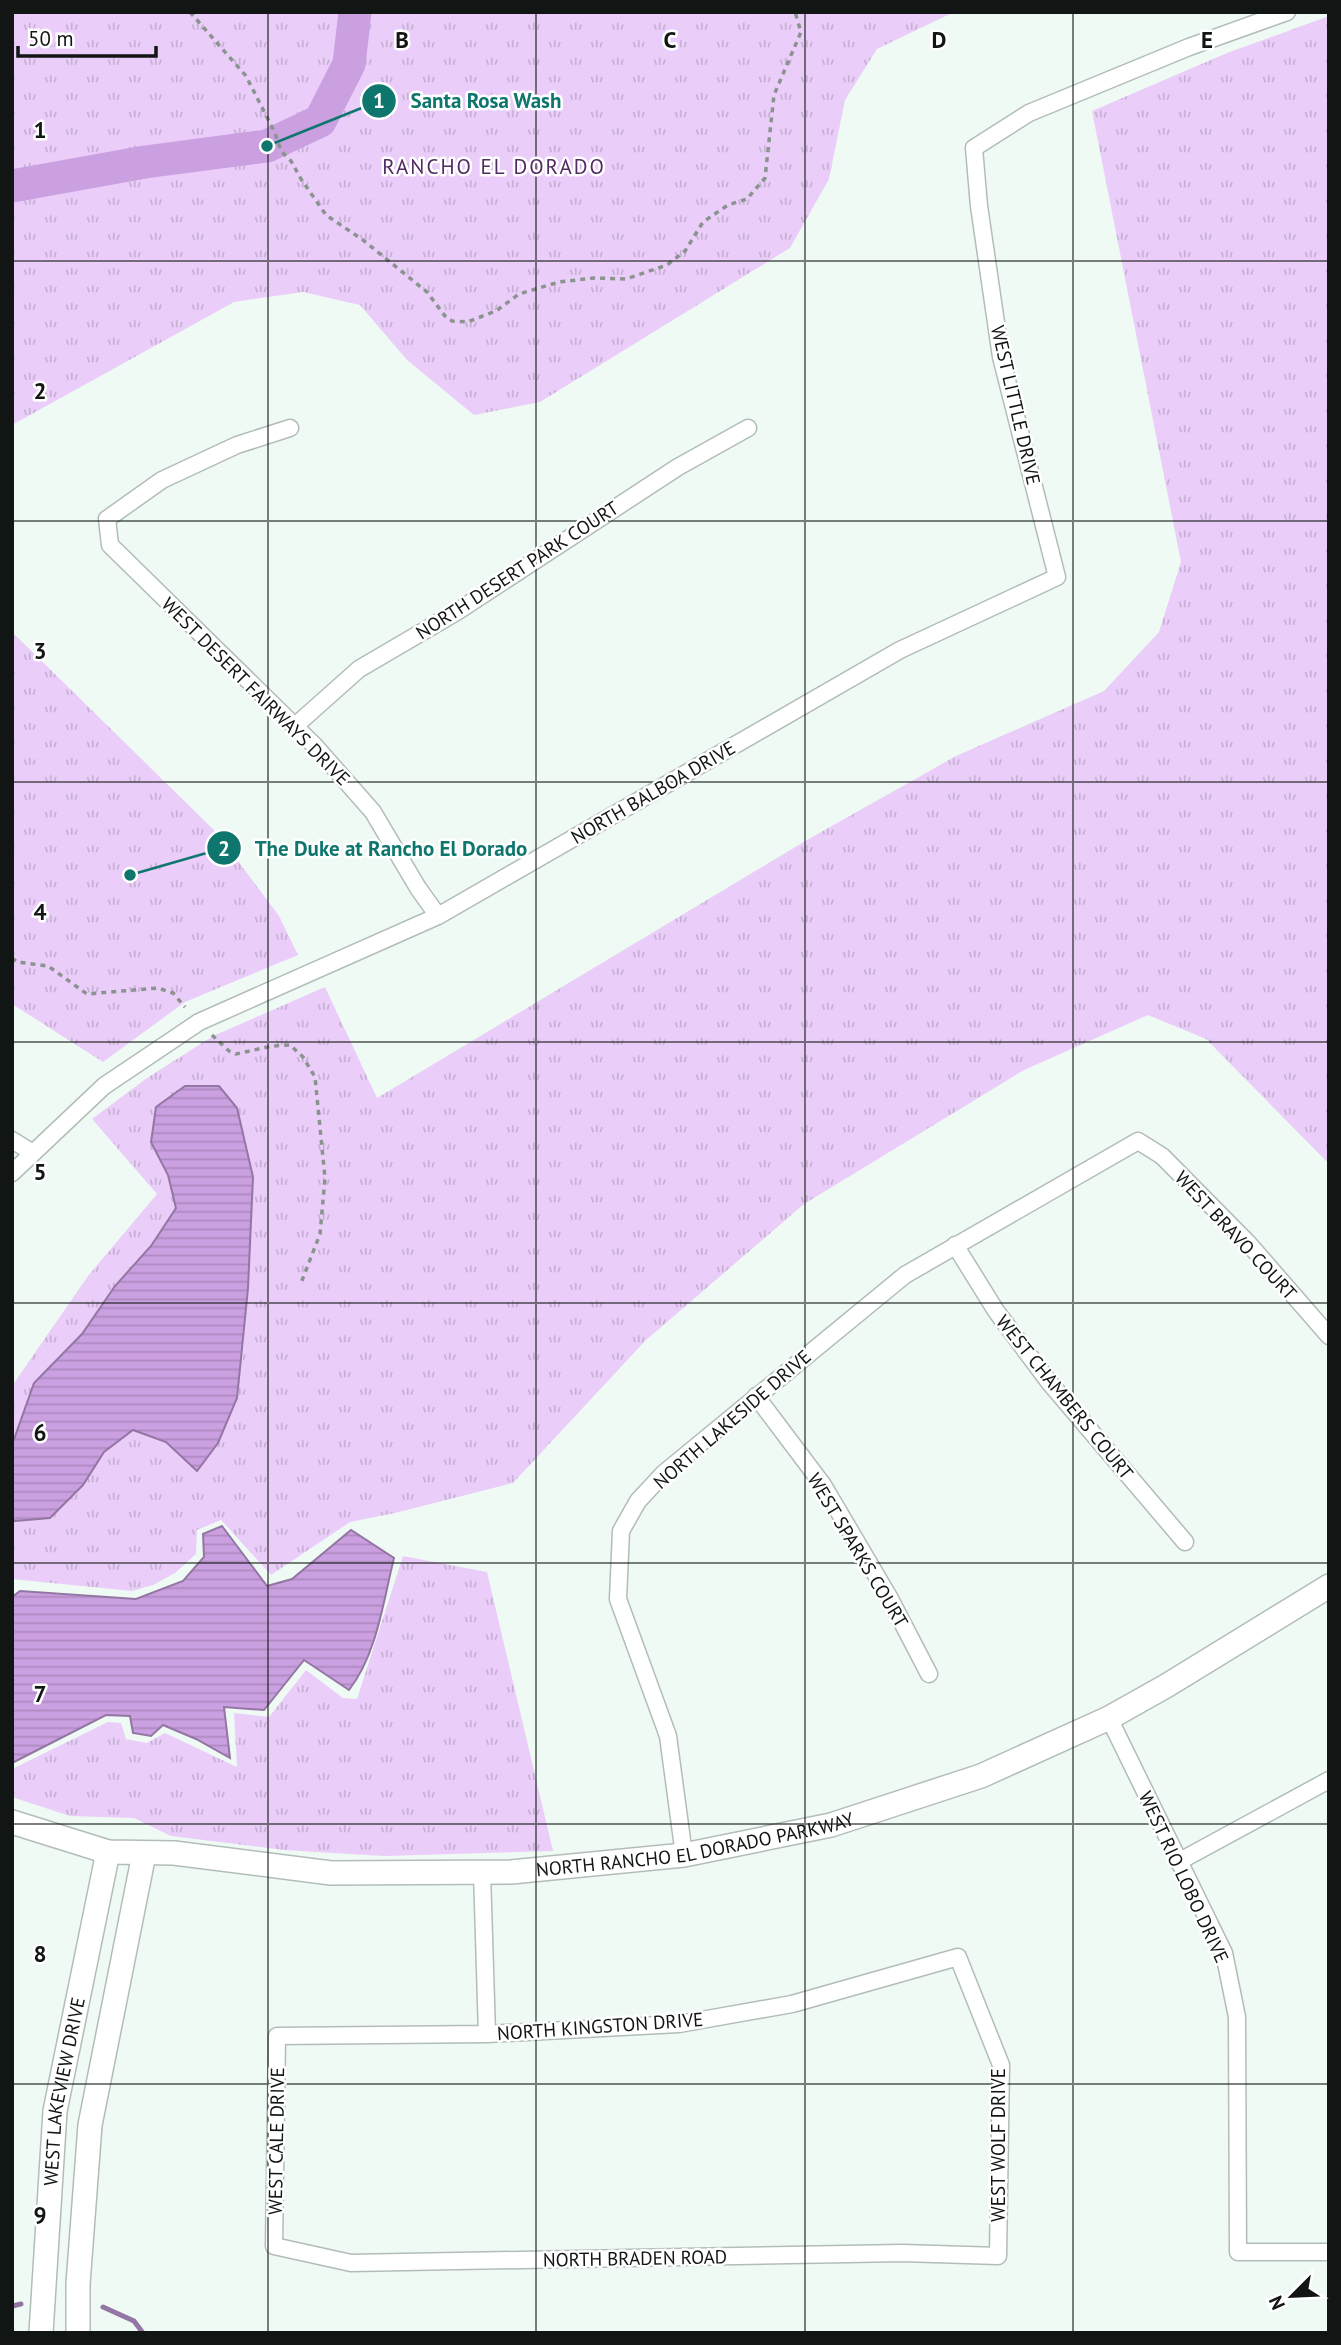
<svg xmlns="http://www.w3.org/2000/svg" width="1341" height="2345" font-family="'PT Sans',sans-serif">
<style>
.grass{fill:url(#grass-tufts)}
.water{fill:url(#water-rules);stroke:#9376a3;stroke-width:2}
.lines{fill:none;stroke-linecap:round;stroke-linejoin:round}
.stream{stroke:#9376a3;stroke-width:5}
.river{stroke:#cba0e1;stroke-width:33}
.street-casing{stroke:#b2bdb8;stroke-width:19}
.secondary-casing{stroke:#b2bdb8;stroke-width:26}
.path{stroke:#8b938f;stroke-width:3.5;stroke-dasharray:5 5;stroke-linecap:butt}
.street{stroke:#fff;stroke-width:16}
.secondary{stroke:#fff;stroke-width:23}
.grid{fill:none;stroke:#111513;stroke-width:2;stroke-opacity:0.55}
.labels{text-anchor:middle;stroke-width:5;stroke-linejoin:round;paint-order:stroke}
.street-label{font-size:19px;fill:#111513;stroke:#fff}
.neighbourhood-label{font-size:21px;letter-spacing:2px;fill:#512b62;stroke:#fff}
.grid-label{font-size:23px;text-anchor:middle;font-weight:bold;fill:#111513;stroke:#fff;stroke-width:5;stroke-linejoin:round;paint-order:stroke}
.leader{fill:none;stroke:#0f766e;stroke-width:2.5}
.callout-dot{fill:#0f766e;stroke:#fff;stroke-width:2.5}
.mark-label{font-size:21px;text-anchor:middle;font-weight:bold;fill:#fff}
.callout-label{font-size:21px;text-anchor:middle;font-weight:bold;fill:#0f766e;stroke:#fff;stroke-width:5;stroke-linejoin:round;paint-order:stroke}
</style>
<defs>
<pattern id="grass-tufts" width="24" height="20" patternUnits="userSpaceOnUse" patternTransform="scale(1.75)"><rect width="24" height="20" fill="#eacef9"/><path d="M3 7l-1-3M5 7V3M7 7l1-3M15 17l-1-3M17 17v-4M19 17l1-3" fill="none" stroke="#c8b0d5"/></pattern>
<pattern id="water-rules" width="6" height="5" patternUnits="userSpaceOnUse" patternTransform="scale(1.75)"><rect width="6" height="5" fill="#cba0e1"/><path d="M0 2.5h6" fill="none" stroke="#ad89c0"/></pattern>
</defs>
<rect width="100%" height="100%" fill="#effaf5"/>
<path class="grass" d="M12,12h942l-77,37 -32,51 -16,79 -39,69 -250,154 -66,13 -67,-55 -47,-55 -57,-13 -69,10 -222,123z
M1329,16v1148l-123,-125 -58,-24 -124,55 -220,134 -159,137 -132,142 -118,30 -45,9 -79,53 -50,-55 -24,10 -1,24 -21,19 -22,12 -21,6 -120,-12v-193l76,-110 69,-82 -65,-75 55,-41 66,-42 112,-49 52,111 430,-258 149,-84 148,-65 55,-59 22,-70 -89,-451 135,-58z
M12,632l205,201 62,83 19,39 -113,47 -82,60 -91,-58z
M403,1556l84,16 66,279 -169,5 -100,-6 -113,-14 -37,-18 -64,-2 -58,-19v-28l96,-47 13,1 5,16 21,4 18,-10 72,34 -3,-54 35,4 37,-47 37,28 14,1z"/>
<path class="water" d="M185,1086h34l18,22 16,69 -5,111 -11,110 -19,45 -21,28 -31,-29 -33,-12 -29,22 -21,33 -33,33 -35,3 -3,-2v-74l22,-62 48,-49 33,-48 36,-40 25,-38 -8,-33 -17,-33 5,-35z
M222,1526l45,60 25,-7 59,-49 43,28c-11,44 -17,96 -45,132l-45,-30 -40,50 -40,-3 6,51 -34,-19 -33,-14 -12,11 -18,-3 -3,-17 -24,-1 -94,48v-166l8,-6 116,8 47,-18 21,-24 -1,-23z"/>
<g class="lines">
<path class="stream" d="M12,2306l9,-2
M103,2307l31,14 9,12"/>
<path class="river" d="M12,186l133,-24 122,-16 53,-25 29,-57 6,-52"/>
<defs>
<path id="street" d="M290,428l-53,17 -75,35 -55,39 3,26 205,201 58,66 45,76 20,28
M295,726l64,-57 99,-58 220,-144 70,-39
M12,1140l21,13
M12,1173l92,-87 95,-64 239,-106 462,-266 157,-73 -56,-220 -22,-151 -5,-58 55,-35 160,-66 98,-35
M955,1245l41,66 53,71 136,160
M756,1396l67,89 66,112 40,77
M1109,1718l115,235 13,64 1,235h91
M684,1855l-16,-119 -50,-137 3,-68 17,-30 26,-28 241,-198 233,-134 24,15 86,87 81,93
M1178,1862l151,-82
M482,1872l5,162
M958,1957l43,108 -3,191 -95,-3 -552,10 -77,-17 3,-210 210,-2 192,-10 113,-20z"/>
<g id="secondary">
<path id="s1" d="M12,1822l96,30 66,1 157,20 180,-1 173,-17 147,-30 150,-49 128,-58 57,-32 163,-100"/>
<path id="s2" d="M41,2333l14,-222 53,-259"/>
<path d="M78,2333v-49l12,-159 54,-271"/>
</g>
</defs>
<use href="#street" class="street-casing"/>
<use href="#secondary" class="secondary-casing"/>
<path class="path" d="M190,12l56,64 29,57 6,18 10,10 10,18 25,36 37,25 64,52 18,24 7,5 15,1 29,-11 23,-17 40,-12 35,-4 32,1 41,-14 18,-14 18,-29 25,-17 19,-6 18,-21 9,-83 27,-63 -6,-20
M12,958l5,4 31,4 39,28 71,-6 15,5 12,14
M212,1035l17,16 7,3 36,-8 18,-1 13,12 12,20 10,101 -5,56 -19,49"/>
<use href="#street" class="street"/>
<use href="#secondary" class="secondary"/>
</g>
<path class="grid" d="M268,12v2321M536,12v2321M805,12v2321M1073,12v2321M12,261h1317M12,521h1317M12,782h1317M12,1042h1317M12,1303h1317M12,1563h1317M12,1824h1317M12,2084h1317"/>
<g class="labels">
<g class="street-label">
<text transform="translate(1016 405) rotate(77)" y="7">WEST LITTLE DRIVE</text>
<text transform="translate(517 570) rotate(-33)" y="7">NORTH DESERT PARK COURT</text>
<text transform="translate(256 691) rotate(45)" y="7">WEST DESERT FAIRWAYS DRIVE</text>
<text transform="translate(653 792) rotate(-30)" y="7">NORTH BALBOA DRIVE</text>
<text transform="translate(1236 1235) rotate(47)" y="7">WEST BRAVO COURT</text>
<text transform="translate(1065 1397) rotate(51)" y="7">WEST CHAMBERS COURT</text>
<text transform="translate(732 1419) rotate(-41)" y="7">NORTH LAKESIDE DRIVE</text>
<text transform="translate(858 1550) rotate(59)" y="7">WEST SPARKS COURT</text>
<text dy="7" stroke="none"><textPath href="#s1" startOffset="691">NORTH RANCHO EL DORADO PARKWAY</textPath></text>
<text transform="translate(1184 1877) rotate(65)" y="7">WEST RIO LOBO DRIVE</text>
<text transform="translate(600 2026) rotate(-4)" y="7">NORTH KINGSTON DRIVE</text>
<text dy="7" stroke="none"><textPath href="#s2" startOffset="243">WEST LAKEVIEW DRIVE</textPath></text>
<text transform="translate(276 2141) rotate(-89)" y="7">WEST CALE DRIVE</text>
<text transform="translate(998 2145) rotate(-90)" y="7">WEST WOLF DRIVE</text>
<text transform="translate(635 2258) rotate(-1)" y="7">NORTH BRADEN ROAD</text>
</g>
<g class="neighbourhood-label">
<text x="494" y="174">RANCHO EL DORADO</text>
</g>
</g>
<g class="grid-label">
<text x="402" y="48">B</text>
<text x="670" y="48">C</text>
<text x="939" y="48">D</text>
<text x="1207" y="48">E</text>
<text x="40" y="138">1</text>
<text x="40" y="399">2</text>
<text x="40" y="659">3</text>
<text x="40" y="920">4</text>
<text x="40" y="1180">5</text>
<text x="40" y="1441">6</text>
<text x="40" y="1702">7</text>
<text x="40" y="1962">8</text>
<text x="40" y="2223">9</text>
</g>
<path class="leader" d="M267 146L379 101M130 875L224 848"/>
<g class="callout-dot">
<circle cx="267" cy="146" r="7"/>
<circle cx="130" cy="875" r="7"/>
<circle cx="379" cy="101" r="18"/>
<circle cx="224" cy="848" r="18"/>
</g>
<g class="mark-label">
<text x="379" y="108">1</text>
<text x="224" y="856">2</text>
</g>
<g class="callout-label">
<text x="486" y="108">Santa Rosa Wash</text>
<text x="391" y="856">The Duke at Rancho El Dorado</text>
</g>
<rect width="1341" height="2345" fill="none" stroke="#111513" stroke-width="28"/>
<g transform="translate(1292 2296) rotate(246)" stroke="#ffffff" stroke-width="5" paint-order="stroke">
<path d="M0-5L12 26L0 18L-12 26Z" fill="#111513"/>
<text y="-10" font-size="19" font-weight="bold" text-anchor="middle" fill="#111513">N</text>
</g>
<path d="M18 46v10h138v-10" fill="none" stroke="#111513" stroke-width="3.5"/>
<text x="28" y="46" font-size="21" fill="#111513" stroke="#ffffff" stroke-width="5" paint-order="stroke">50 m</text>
</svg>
